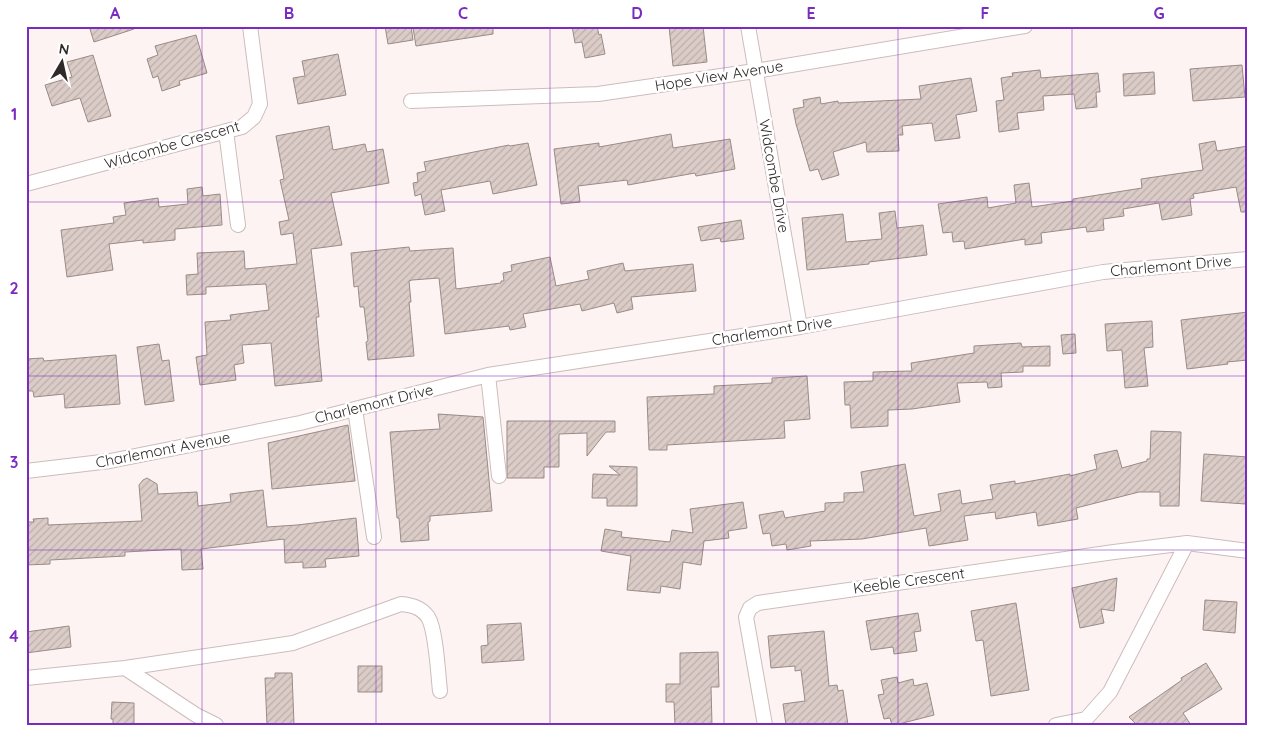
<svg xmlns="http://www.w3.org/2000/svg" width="1274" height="751" font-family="Quicksand,sans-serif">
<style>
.building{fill:url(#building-hatch);stroke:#998b86}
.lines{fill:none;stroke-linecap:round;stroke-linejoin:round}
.street-casing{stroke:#cdbcbc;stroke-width:16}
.street{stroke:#fff;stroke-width:14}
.grid{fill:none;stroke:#7b2cbf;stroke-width:1;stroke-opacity:0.55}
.labels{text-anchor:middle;stroke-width:5;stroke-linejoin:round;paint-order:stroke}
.street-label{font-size:15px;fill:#2f2929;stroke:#fff}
.neatline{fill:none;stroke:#7b2cbf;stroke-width:2}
.grid-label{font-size:16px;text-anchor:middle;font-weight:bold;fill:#7b2cbf}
</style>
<defs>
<pattern id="building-hatch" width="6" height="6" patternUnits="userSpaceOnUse" patternTransform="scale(1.25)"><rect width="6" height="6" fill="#dbccc7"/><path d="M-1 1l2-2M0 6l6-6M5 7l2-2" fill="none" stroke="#bcafab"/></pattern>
</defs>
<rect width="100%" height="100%" fill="#fef3f3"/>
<path class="building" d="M89,26h44l1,3 -40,13z
M385,26h26l2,14 -25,4z
M425,26h68v8l-77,12 -3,-18z
M572,26h25l2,9 2,-1 4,20 -20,4 -3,-16 -7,1z
M669,26h34l4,36 -34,4z
M196,35l11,38 -28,8 1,4 -18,6 -4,-15 -5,2 -6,-19 11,-4 -3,-9z
M338,54l8,41 -48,9 -5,-26 12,-2 -3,-15z
M93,55l18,61 -23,6 -8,-24 -28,8 -7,-21 27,-8 -5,-15z
M1242,65l3,32 -52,4 -3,-32z
M1040,70l1,8 57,-5 2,19h-4l1,15 -21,2 -2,-15 -31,2 1,14 -27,3 2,16 -20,3 -3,-31 8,-1 -3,-22 12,-2 -1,-3z
M1154,72l1,22 -31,2 -1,-22z
M971,78l6,33 -21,4 4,23 -25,3 -3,-18 -30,3 1,9h-5l1,16 -32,1 -1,-10 -33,10 6,23 -17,5 -4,-11 -8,2 -14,-47 -3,-15 11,-2 -1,-7 17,-3 1,7 17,-3v2l83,-4 -2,-13z
M329,126l4,24 32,-6 2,8 16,-3 6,34 -58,10 11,52 -31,4 8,68h-3l6,64 -47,5 -4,-43 -29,2 2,18 -10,2 2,15 -36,5 -4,-28 11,-2 -2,-33 26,-2 -1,-5 39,-5 -3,-26 -60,3v7l-19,1 -1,-20 12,-1 -1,-21 47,-2 1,18 52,-5 -4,-31 -12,2 -2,-13 10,-2 -9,-40 4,-1 -8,-43z
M671,134l2,14 57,-9 5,30 -39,7 -1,-3 -67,12 -1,-5 -49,6 2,16 -19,2 -7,-55 45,-6v4z
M1215,141l2,10 31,-5v66h-7l-5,-25 -43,7 1,4 -4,1 2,16 -30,5 -3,-17 -36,6 1,7 -21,3 1,11 -17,2 -1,-5 -45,6 1,10 -17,2v-6l-60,10 -1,-8 -11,1 -1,-10 -9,1 -5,-29 49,-7 1,11 28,-5 -2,-18 15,-2 3,24 41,-6v-2l69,-11 -1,-9 62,-9 -4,-26z
M528,143l9,42 -44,9 -3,-13 -49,9 4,21 -20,4 -4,-21 -6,2 -2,-13 5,-1 -1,-9 9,-2 -2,-9 85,-17 1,1z
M202,187l1,9 17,-2 2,31 -47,4v11l-32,3v-3l-34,4 4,26 -46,7 -6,-47 53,-7 -1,-6 13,-2 -2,-12 34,-5 1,9 29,-3 -1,-15z
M895,211l2,17 26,-3 4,30 -58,7v2l-62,6 -5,-52 41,-4 3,28 36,-3 -3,-26z
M741,220l3,19 -23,3 -1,-4 -19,3 -3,-14z
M409,247l1,4 43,-3 3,41 45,-6v-2h3l-1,-8 9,-2 -1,-6 39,-8 6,29 33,-7 -2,-8 36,-8 2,8 68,-7 3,27 -65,6 2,12 -16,4 -3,-10 -32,8 -2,-7 -57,10 3,13 -16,3 -1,-4 -64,8 -6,-56 -27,2 -3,1 2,21h-2l5,54 -46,4 -2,-18 2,-1 -4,-34h-4l-2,-21 -4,1 -3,-34z
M1248,312v48l-21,2 1,2 -41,5 -6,-49z
M1152,321l1,26 -9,1 4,38 -23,2 -3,-38 -15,1 -2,-27z
M1075,334l1,19 -13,1 -2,-19z
M1021,343l1,4 28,-1v20h-27v6l-22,1 1,14 -14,1 -1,-6 -30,1 3,19 -48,7 -24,1v16l-37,2 -1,-23h-5l-1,-23 29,-1v-9l39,-1 -1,-8 63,-10v-7z
M159,344l3,17 7,-1 5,41 -29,4 -8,-58z
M116,355l4,49 -55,4 -1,-14 -30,3 -1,-6h-7v-32l17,-1 1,3z
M807,376l3,43 -26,2 1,17 -118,7v5h-18l-2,-53 67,-3v-8l58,-3v-5z
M438,414l45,3 9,94 -62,5v5l-2,1 1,18 -28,2 -2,-24h-2l-7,-86 50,-3z
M507,421h108v11h-9l-19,24v-23l-28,1v33h-15v11h-37z
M348,425l7,56 -83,8 -4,-46z
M1151,431l30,1 -2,74h-19v-14h-21l-63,16 2,11 -40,7 -2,-14 -40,7 -1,-7 -31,4 4,24 -39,6 -3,-18 -64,11 -52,2 1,5 -24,4 -1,-6 -14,2 -2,-13 -7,1 -4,-19 24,-4 2,7 40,-7v-8l19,-1v-9l20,-1 -3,-20 44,-8 9,52 27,-5 -3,-17 22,-4 2,14 31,-5 -3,-14 25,-4v3l55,-10v2l27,-7 -3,-14 23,-5 5,18 25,-7v-2h3z
M1204,454l44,3 -2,47 -45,-3z
M609,466l28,1v39h-30v-8h-15l1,-24 27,1z
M147,478l10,6 1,10 39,-2 1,14 33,-4 -1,-8 33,-4 4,37 30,-2 59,-7 3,38 -34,3 1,8 -23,1v-6l-18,1 -1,-24 -83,10 2,20 -21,1 -1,-21 -56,3v4l-75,4v4l-24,1v-43h8l-1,-3 15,-1v7l94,-4 -3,-36 4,-5z
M743,502l4,26 -19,3 1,7 -25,3 -3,24 -18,-3 -3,27 -19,-3 -1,7 -33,-3 4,-34 -30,-5 4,-22 17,3 -1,5 49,5 2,-12 21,3 -3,-24z
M1117,578l-3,33 -13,-2 3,14 -24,5 -8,-40z
M1205,600l32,2 -2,31 -32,-3z
M1016,603l13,87 -38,6 -8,-56 -7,1 -5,-30z
M918,613l3,18 -7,1 3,19 -23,3 -1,-7 -22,3 -5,-29z
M521,623l3,37 -42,3 -1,-17 7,-1 -1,-20z
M69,626l2,21 -45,6v-21z
M824,631l5,55 8,-1 1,6 5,-1 5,35h-62l-3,-21 22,-3 -4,-31 -6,1v-5l-24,2 -3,-32z
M718,652l1,35h-8l1,38h-37l-1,-23h-8v-18h14v-31z
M1206,663l16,26 -39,24 8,12h-54l-8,-8 53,-37 -1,-2z
M358,666h24v26h-24z
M275,673h17l2,51 -27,1 -2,-47h10z
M897,677l1,6 15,-4 1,7 13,-3 7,32 -39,10h-3l-2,-7 -6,1 -6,-24 6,-1 -3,-14z
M112,702l22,1v22h-21v-6h-2z"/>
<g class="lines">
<defs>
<path id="street" d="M748,26l52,301
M411,101l187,-7 157,-23 270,-45
M226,131l12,94
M26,184l216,-57 12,-10 6,-13 -10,-78
M488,375l11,101
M355,409l19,128
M26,471l84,-10 190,-38 188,-48 312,-48 303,-55 145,-13
M125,668l71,47 20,10
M26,678l99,-10 168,-25 108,-39c10,1 20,3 27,13 8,13 10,56 12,74
M765,725l-19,-108 4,-9 8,-5 356,-51 73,-9 61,8
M1056,725l30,-6 24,-27 77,-149"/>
</defs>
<use href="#street" class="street-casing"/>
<use href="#street" class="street"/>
</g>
<path class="grid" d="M202,26v699M376,26v699M550,26v699M724,26v699M898,26v699M1072,26v699M26,202h1222M26,376h1222M26,550h1222"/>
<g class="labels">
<g class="street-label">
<text transform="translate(719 76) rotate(-9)" y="5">Hope View Avenue</text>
<text transform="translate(172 145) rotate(-16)" y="5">Widcombe Crescent</text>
<text transform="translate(774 176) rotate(80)" y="5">Widcombe Drive</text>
<text transform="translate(1171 266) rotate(-5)" y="5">Charlemont Drive</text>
<text transform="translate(772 331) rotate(-9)" y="5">Charlemont Drive</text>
<text transform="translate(374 404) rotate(-14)" y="5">Charlemont Drive</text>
<text transform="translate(163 450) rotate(-11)" y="5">Charlemont Avenue</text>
<text transform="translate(909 581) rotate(-8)" y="5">Keeble Crescent</text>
</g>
</g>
<rect width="1274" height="751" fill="none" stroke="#ffffff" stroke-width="55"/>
<g transform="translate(62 62) rotate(9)" stroke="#ffffff" stroke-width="4" paint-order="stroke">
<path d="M0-4L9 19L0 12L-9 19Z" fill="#2f2929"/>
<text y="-8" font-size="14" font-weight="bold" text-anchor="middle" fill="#2f2929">N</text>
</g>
<rect x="28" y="28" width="1218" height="696" class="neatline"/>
<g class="grid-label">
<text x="115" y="19">A</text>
<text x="289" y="19">B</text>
<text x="463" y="19">C</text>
<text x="637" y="19">D</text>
<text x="811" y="19">E</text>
<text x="985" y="19">F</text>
<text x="1159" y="19">G</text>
<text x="14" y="120">1</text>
<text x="14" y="294">2</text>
<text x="14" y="468">3</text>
<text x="14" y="642">4</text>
</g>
</svg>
